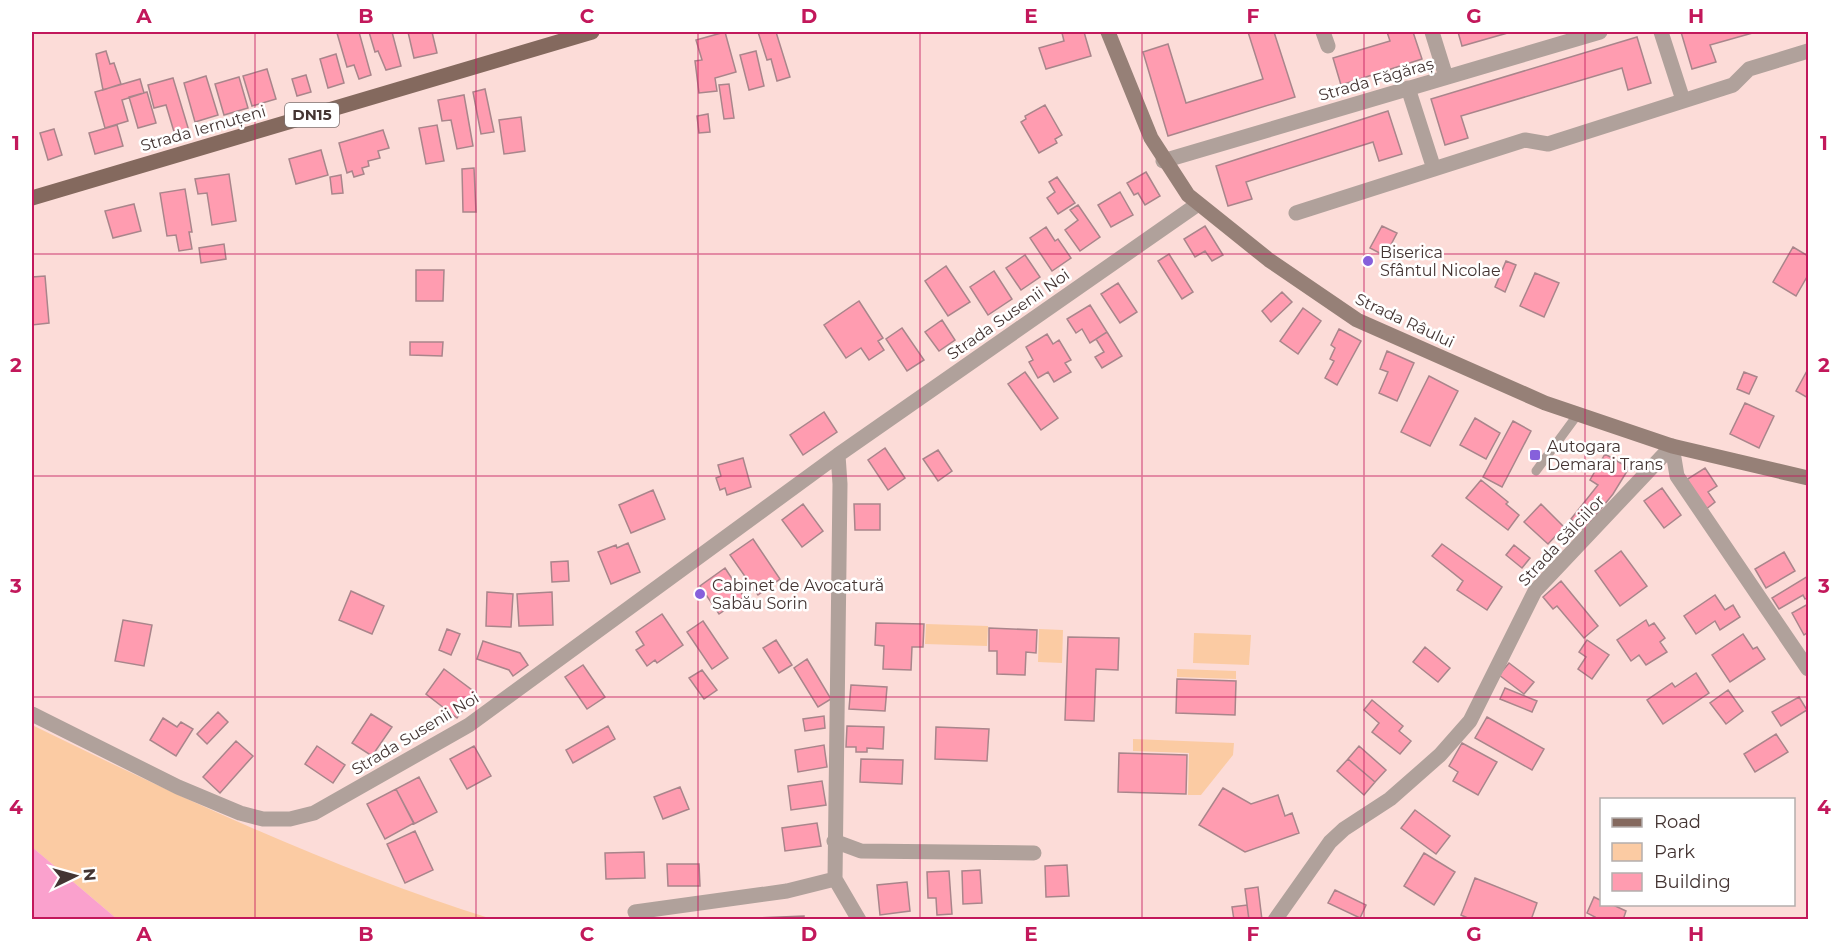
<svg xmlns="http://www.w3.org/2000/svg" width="1840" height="951" font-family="Montserrat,sans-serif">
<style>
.green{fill:#fbcba3}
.water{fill:#faa1cd}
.building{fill:#ff9cb0;stroke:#a9858b;stroke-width:1.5}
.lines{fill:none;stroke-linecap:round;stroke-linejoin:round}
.service{stroke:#b0a19b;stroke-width:9}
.minor{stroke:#b0a19b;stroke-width:15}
.secondary{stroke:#968077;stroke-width:15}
.primary{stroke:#84695e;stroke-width:15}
.grid{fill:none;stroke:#c2185b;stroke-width:1.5;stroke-opacity:0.55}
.poi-dot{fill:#8660db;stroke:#fff;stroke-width:2}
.labels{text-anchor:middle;stroke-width:5;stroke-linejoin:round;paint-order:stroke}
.shield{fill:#fff;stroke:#7c7270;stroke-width:1.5}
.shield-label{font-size:15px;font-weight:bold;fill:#443533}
.street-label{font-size:16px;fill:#443533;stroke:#fff}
.poi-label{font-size:16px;fill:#443533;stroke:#fff;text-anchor:start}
.neatline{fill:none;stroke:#c2185b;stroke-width:2}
.grid-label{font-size:20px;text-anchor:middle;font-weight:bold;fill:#c2185b}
</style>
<rect width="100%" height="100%" fill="#fcdcd8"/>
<path class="green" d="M926,624l62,2 -1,20 -62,-2z
M1039,629l24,1 -1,33 -24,-1z
M1194,633l57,2 -2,30 -56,-2z
M1177,669l59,2v8l-59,-2z
M32,725c149,73 301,144 460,194h-375l-85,-72z
M1133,739l101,4 -1,12 -32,40h-13l1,-42 -56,-2z"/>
<path class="water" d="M32,847l85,72h-85z"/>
<path class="building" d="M343,32h16l12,43 -12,4 -5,-14 -7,2 -10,-34z
M369,32h23l9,34 -15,4 -8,-19 -3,1z
M408,32h24l5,21 -23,5z
M725,32l11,40 -21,6 2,13 -18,2 -4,-32 7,-1 -6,-20z
M758,32h18l14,45 -13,4 -6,-22 -4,1z
M1084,32l7,24 -45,13 -7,-21 25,-7 -2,-8z
M1248,32h26l21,65 -127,39 -25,-84 25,-8 18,59 77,-24z
M1387,32h26l9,27 -81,26 -8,-27 57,-17z
M1458,32h53l-49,14z
M1681,32h75l-46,13 6,17 -24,7z
M1637,37l14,46 -23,7 -6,-22 -161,48 7,22 -23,7 -14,-46z
M106,51l4,13 4,-1 7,21 -18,6 -7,-36z
M756,51l8,35 -15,4 -9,-35z
M336,54l8,29 -16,5 -8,-29z
M267,69l9,30 -24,7 -9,-30z
M306,75l5,17 -14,4 -5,-17z
M206,76l12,39 -23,7 -11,-39z
M239,77l9,31 -24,7 -9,-31z
M173,78l16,53 -14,4 -9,-30 -12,3 -6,-23z
M140,79l4,14 -22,7 6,21 -23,7 -10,-36z
M729,84l5,34 -10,1 -5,-34z
M485,89l9,43 -13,2 -8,-42z
M147,92l9,31 -18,5 -9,-31z
M464,95l9,51 -16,3 -6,-29 -9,1 -4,-21z
M1045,105l17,30 -7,4 2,4 -18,10 -18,-31 5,-3 -1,-3z
M1388,111l14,43 -23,7 -6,-19 -127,40 6,17 -24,7 -12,-40z
M708,114l2,18 -11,1 -2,-17z
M521,117l4,34 -21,3 -5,-34z
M117,125l6,21 -28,8 -6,-21z
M437,125l7,36 -18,3 -7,-36z
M54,129l8,26 -14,5 -8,-27z
M383,130l6,18 -11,3 2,7 -12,3 1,5 -7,2 2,6 -10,3 -2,-6 -5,2 -8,-30z
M321,150l7,25 -32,9 -7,-25z
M474,168l2,44h-13l-1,-43z
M1146,172l14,24 -15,9 -7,-12 -4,2 -7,-12z
M229,174l7,47 -24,4 -5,-32 -9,1 -3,-15z
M341,175l2,18 -11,1 -2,-17z
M1057,177l18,26 -17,11 -11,-16 8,-6 -6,-10z
M185,189l7,43h-3l3,17 -13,2 -3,-16 -9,1 -7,-43z
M1120,192l13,23 -22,12 -13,-22z
M134,204l7,27 -28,7 -8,-27z
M1078,205l22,32 -20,14 -15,-21 13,-10 -8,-10z
M1205,226l18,29 -11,6 -7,-10 -10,6 -11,-18z
M1382,226l15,7 -12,23 -15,-8z
M1046,227l9,14 3,-2 13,19 -19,13 -22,-33z
M224,244l2,15 -25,4 -2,-15z
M1793,247l15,9v19l-12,21 -23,-14z
M1169,254l24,38 -11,7 -24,-38z
M1025,255l15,22 -19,13 -15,-22z
M1506,261l10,4 -11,27 -10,-5z
M946,266l24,36 -22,14 -23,-35z
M416,270h28l-1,31h-27z
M994,271l18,28 -24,16 -18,-28z
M1535,273l24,10 -15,34 -24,-11z
M45,276l4,47 -17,2v-48z
M1118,283l19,29 -17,11 -19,-29z
M1282,292l10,10 -21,20 -9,-11z
M859,301l24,37 -5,3 6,9 -15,10 -8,-12 -15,10 -22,-33z
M1090,305l17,27 -17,11 -8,-14 -6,4 -9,-14z
M1303,308l18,13 -23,33 -18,-13z
M942,320l13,20 -16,11 -14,-19z
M902,328l22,32 -17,11 -21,-32z
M1339,329l22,12 -24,44 -12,-7 9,-17 -4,-2 5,-11 -4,-3z
M1107,332l15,24 -20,12 -7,-11 9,-5 -8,-13z
M1047,334l6,10 6,-4 12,20 -6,3 6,9 -17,10 -6,-10 -10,6 -9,-16 4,-2 -7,-13z
M410,342h33l-1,14 -32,-1z
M1387,351l27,12 -17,38 -18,-8 9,-21 -8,-3z
M1808,369v29l-12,-7z
M1025,372l33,46 -17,12 -33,-46z
M1744,372l13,5 -8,17 -12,-5z
M1429,376l29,15 -28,55 -29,-14z
M1745,403l29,13 -15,32 -29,-14z
M824,412l13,20 -34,23 -13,-20z
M1475,418l25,15 -14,26 -26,-14z
M1513,421l18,10 -29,56 -19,-10z
M885,448l20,30 -17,12 -20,-30z
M938,450l14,21 -14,10 -15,-22z
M1605,454l24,14 -16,26 -29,36 -13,-11 27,-34 -8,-5z
M743,458l8,29 -24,8 -2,-7 -5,2 -4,-12 5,-2 -3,-11z
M1705,468l12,18 -9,6 7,10 -10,8 -19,-30z
M1481,480l27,22 -2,2 13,11 -11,15 -42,-32z
M1662,488l19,27 -17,13 -20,-27z
M653,490l12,29 -34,14 -12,-28z
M803,504l20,27 -21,16 -20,-27z
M854,504h26v26h-25z
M1541,504l23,23 -16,17 -24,-22z
M753,539l27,40 -22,16 -28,-40z
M628,543l12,29 -29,12 -13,-32 18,-7 1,3z
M1442,544l60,43 -15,23 -30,-20 6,-9 -31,-25z
M1514,545l16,13 -8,10 -16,-13z
M1621,551l26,35 -27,20 -25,-35z
M1784,552l11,19 -29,17 -11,-19z
M568,561l1,20 -17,1 -1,-20z
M725,568l19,29 -25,17 -19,-28z
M1808,576v21l-3,2 -2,-4 -24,14 -7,-11z
M1561,581l37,45 -14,12 -27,-32 -4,3 -10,-12z
M351,591l33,15 -12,28 -33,-14z
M487,592l26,2 -2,33 -25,-1z
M552,592l1,33 -34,1 -2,-32z
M1715,595l10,15 8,-5 7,12 -20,13 -5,-9 -19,13 -12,-18z
M1808,604v28l-4,3 -12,-22z
M662,614l21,31 -26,18 -2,-3 -8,6 -11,-16 8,-5 -8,-13z
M123,620l29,5 -8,41 -29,-5z
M1646,620l3,6 5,-3 11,15 -5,4 7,10 -21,13 -7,-10 -8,6 -14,-21z
M703,621l25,37 -16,11 -25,-37z
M876,623l48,1 -1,23h-11l-1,23 -28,-1 1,-23 -9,-1z
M989,628l48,2 -1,23 -10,-1 -1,23 -28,-1v-23h-8z
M447,629l13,5 -9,21 -12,-5z
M1743,634l10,15 4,-2 8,12 -35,23 -18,-27z
M1068,637l51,1 -1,32 -22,-1 -2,52 -29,-1z
M776,640l16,25 -13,8 -16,-25z
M1587,640l22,15 -17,24 -14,-10 8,-12 -7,-5z
M483,641l37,12 8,12 -15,11 -4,-6 -32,-11z
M1425,647l25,21 -12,14 -25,-20z
M807,659l24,40 -13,8 -24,-39z
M1509,663l25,19 -10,12 -25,-19z
M583,665l22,32 -18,12 -22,-32z
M444,669l32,24 -19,25 -31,-24z
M702,670l15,20 -13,9 -15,-21z
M1696,673l13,20 -46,31 -16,-24 25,-17 3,4z
M1177,679l59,2 -1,34 -59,-2z
M851,685l36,2 -2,24 -36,-2z
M1505,688l32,13 -5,11 -32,-13z
M1728,690l15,21 -17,13 -16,-21z
M1799,697l8,13 -26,16 -9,-14z
M1372,700l31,26 -4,5 12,10 -11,13 -28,-22 7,-9 -15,-13z
M218,712l10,10 -21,22 -10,-10z
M371,714l21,13 -20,29 -20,-13z
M824,716l1,12 -20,3 -2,-12z
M1487,717l57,32 -12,21 -57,-32z
M163,718l14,9 4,-5 12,7 -17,27 -26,-16z
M608,726l7,13 -42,24 -7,-13z
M847,726l37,1 -1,22 -16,-1v4h-11v-5h-10z
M936,727l53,2 -2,32 -52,-2z
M1776,734l12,18 -33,20 -11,-18z
M236,741l17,15 -33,37 -17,-16z
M1462,743l35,19 -19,33 -25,-14 5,-9 -9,-6z
M824,745l3,22 -29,5 -3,-22z
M317,746l28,19 -12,18 -28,-19z
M474,746l17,30 -24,13 -17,-30z
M1359,746l27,24 -11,12 -27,-23z
M1119,753l68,2 -1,39 -68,-2z
M861,759l42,1 -1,24 -42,-2z
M1348,759l27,23 -11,13 -27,-24z
M419,777l18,35 -23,12 -18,-35z
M822,781l4,24 -35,5 -3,-24z
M680,787l9,22 -26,10 -9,-22z
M1223,788l28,16 27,-9 7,21 7,-3 7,20 -54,19 -46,-27z
M396,789l18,34 -29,16 -18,-35z
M1415,810l35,26 -14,18 -35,-26z
M817,823l4,23 -36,5 -3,-23z
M415,831l18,39 -28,13 -18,-39z
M644,852l1,26 -39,1 -1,-26z
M1424,853l31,19 -21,33 -30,-19z
M667,864h32l1,22h-32z
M1067,865l2,31 -23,1 -1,-31z
M980,870l2,33 -19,1 -1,-33z
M949,871l3,43 -15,1 -1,-17h-8l-1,-26z
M1475,878l62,25 -6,17h-59l-11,-5z
M907,882l3,29 -30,4 -3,-30z
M1258,887l4,33h-13l-4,-31z
M1335,890l31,15 -6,13 -32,-15z
M1594,897l8,4v3h9l15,7 -3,9h-30l2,-3 -8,-4z
M1247,905l2,15h-15l-2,-13z
M804,916v4h-46v-2z"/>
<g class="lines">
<path class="service" d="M1536,471l42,-57"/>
<path class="minor" d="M1323,32l5,14
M1432,32l14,45
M1661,32l22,68
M1408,88l26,81
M1163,161l437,-129
M1296,213l229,-73 23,4 185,-59 16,-16 59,-18
M1672,446l5,30 131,193
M838,455l2,29 -5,395 24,41
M32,714l146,73 62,26 23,6h27l24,-6 155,-88 369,-270 360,-251
M834,841l27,10 173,2
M635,912l152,-21 48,-12
M1275,920l55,-78 14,-13 46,-30 50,-44 30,-34 65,-130 137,-145"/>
<path class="secondary" d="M1108,32l43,106 37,57 81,65 88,60 188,83 127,43 136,32"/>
<path class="primary" d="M32,198l560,-166"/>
</g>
<path class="grid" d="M255,32v888M476,32v888M698,32v888M920,32v888M1142,32v888M1364,32v888M1585,32v888M32,254h1776M32,476h1776M32,697h1776"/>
<g class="poi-dot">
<circle cx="1368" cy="261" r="6"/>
<rect x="1529" y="449" width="12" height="12" rx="3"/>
<circle cx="700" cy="594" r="6"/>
</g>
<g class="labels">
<rect class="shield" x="285" y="103" width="54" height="24" rx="4.5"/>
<g class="shield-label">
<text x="312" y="120">DN15</text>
</g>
<g class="street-label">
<text transform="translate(1376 79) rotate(-16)" y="6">Strada Făgăraș</text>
<text transform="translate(203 128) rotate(-16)" y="6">Strada Iernuțeni</text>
<text transform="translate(1008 314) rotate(-35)" y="6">Strada Susenii Noi</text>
<text transform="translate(1405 320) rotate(25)" y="6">Strada Râului</text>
<text transform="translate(1561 540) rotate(-47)" y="6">Strada Sălciilor</text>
<text transform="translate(415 733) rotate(-31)" y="6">Strada Susenii Noi</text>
</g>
<g class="poi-label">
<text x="1380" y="258">Biserica<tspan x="1380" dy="18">Sfântul Nicolae</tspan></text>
<text x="1547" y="452">Autogara<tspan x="1547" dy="18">Demaraj Trans</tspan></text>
<text x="712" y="591">Cabinet de Avocatură<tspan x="712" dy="18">Sabău Sorin</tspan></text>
</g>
</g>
<rect width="1840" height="951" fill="none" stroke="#ffffff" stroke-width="66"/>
<rect x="1600" y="798" width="195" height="108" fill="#ffffff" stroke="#b4aead" stroke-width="1.5"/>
<rect x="1612" y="818" width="30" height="9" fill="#84695e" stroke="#b4aead" stroke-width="1.5"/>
<text x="1654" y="828" font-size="18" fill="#443533">Road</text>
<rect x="1612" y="843" width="30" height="18" fill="#fbcba3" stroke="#b4aead" stroke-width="1.5"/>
<text x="1654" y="858" font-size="18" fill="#443533">Park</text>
<rect x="1612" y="873" width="30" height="18" fill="#ff9cb0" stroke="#b4aead" stroke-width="1.5"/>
<text x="1654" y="888" font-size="18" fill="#443533">Building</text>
<g transform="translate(75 876) rotate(85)" stroke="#ffffff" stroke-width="4.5" paint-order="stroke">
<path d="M0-4.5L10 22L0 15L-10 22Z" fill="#443533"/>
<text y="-9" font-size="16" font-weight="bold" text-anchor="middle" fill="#443533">N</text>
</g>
<rect x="33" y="33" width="1774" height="885" class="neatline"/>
<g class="grid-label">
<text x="144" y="23">A</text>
<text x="366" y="23">B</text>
<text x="587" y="23">C</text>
<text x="809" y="23">D</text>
<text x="1031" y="23">E</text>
<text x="1253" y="23">F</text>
<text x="1474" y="23">G</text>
<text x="1696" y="23">H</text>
<text x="16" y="150">1</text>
<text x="1824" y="150">1</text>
<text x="16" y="372">2</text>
<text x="1824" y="372">2</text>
<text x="16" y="593">3</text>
<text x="1824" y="593">3</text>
<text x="16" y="814">4</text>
<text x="1824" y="814">4</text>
<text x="144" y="941">A</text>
<text x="366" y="941">B</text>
<text x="587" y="941">C</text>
<text x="809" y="941">D</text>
<text x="1031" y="941">E</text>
<text x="1253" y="941">F</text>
<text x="1474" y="941">G</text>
<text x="1696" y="941">H</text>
</g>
</svg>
